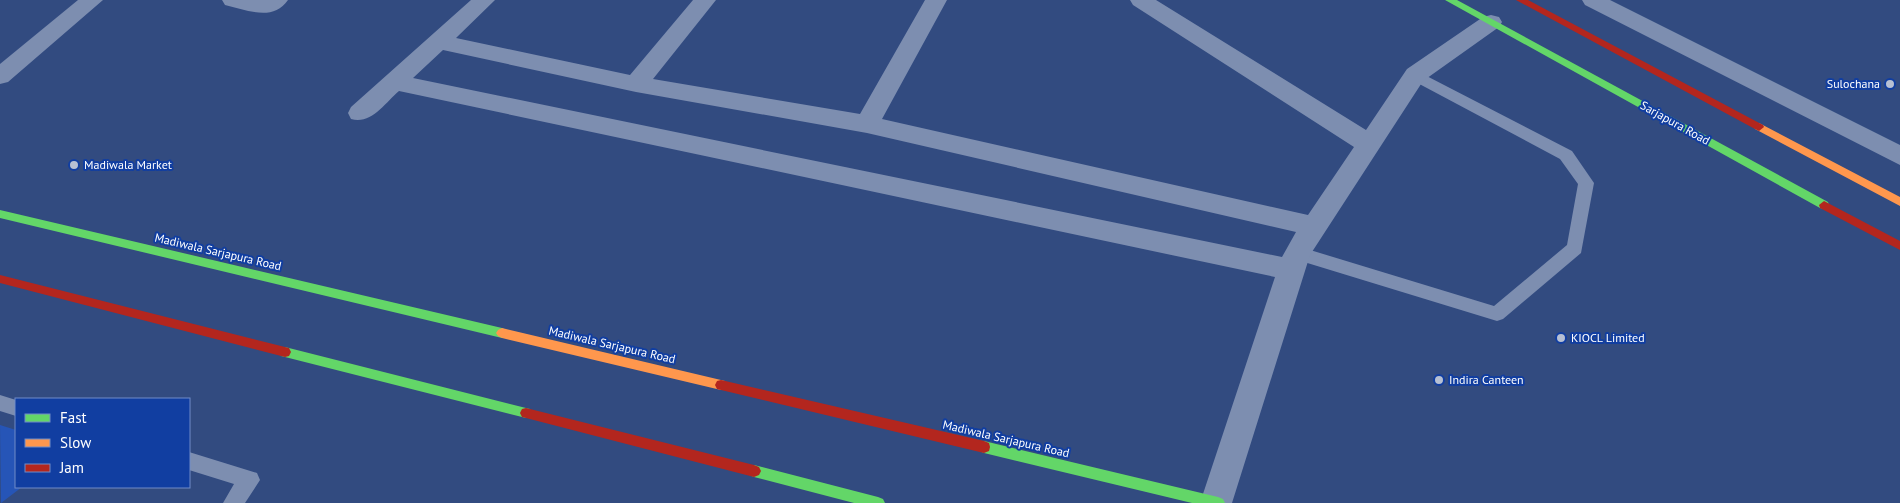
<svg xmlns="http://www.w3.org/2000/svg" width="1900" height="503" font-family="'PT Sans',sans-serif">
<style>
.green{fill:#2655b7}
.lines{fill:none;stroke-linecap:round;stroke-linejoin:round}
.lane{fill:#7d8eb0;fill-rule:evenodd}
.street{fill:#7d8eb0;fill-rule:evenodd}
.fast{fill:#63d668;fill-rule:evenodd}
.slow{fill:#ff974d;fill-rule:evenodd}
.jam{fill:#b3261e;fill-rule:evenodd}
.poi-dot{fill:#b7c0d3;stroke:#113ea1;stroke-width:2}
.labels{text-anchor:middle;stroke-width:4;stroke-linejoin:round;paint-order:stroke}
.poi-label{font-size:12px;fill:#fff;stroke:#113ea1;text-anchor:start}
.street-label{font-size:12px;fill:#fff;stroke:#113ea1}
</style>
<rect width="100%" height="100%" fill="#324b80"/>
<path class="green" d="M0,425l16,5v57h6l-21,16z"/>
<g class="lines">
<path class="lane" d="M1415,70l157,81 22,32 -13,70 -78,66 -6,2 -206,-63 -3,-5 3,-5 6,-2 197,60 73,-61 11,-61 -18,-25 -150,-80 -3,-4 3,-4z
M0,395l16,5v16l-16,-5z
M189,452l68,21 3,7 -15,23h-22l11,-19 -45,-14z"/>
<path class="street" d="M78,0h25l-95,82 -8,2v-20z
M222,0h66c-15,22 -41,10 -63,5z
M471,0h24l-39,38 174,37 63,-75h23l-63,79 207,35 65,-114h22l-65,119 426,96 46,-68 -221,-142 -3,-5h26l210,130 41,-61 76,-52 8,-2 8,2 3,5 -3,5 -76,54 -113,174 -78,248h-32l75,-226 -876,-186c-14,12 -28,34 -48,28l-3,-6 3,-6zM443,50l193,42 231,41 429,99 -14,25 -869,-179z
M1582,0h28l290,145v20l-315,-160z"/>
<path class="fast" d="M1445,0h12l371,202 1,3 -5,4 -4,-1z
M0,210l502,118 4,2 2,3 -2,3 -4,2 -502,-120z
M285,347l241,61 4,1 2,4 -2,4 -4,1 -241,-61 -4,-1 -2,-4 2,-4z
M984,441l234,56 5,2 2,4h-33l-208,-50 -5,-2 -1,-4 1,-4z
M754,465l124,32 5,2 2,4h-31l-100,-26 -5,-2 -2,-4 2,-4z"/>
<path class="slow" d="M1759,123l141,74v9l-145,-77 -1,-2z
M502,328l219,52 4,1 2,4 -2,4 -4,1 -219,-52 -4,-2 -2,-3 2,-3z"/>
<path class="jam" d="M1516,0h12l235,125 1,2 -5,4 -4,-2z
M1824,201l76,40v9l-80,-42 -1,-3z
M0,275l285,72 4,1 2,4 -2,4 -4,1 -285,-74z
M721,380l263,61 5,2 1,4 -1,4 -5,2 -263,-63 -4,-1 -2,-4 2,-4z
M526,408l228,57 5,2 2,4 -2,4 -5,2 -228,-59 -4,-1 -2,-4 2,-4z"/>
</g>
<g class="poi-dot">
<circle cx="1890" cy="84" r="5"/>
<circle cx="74" cy="165" r="5"/>
<circle cx="1561" cy="338" r="5"/>
<circle cx="1439" cy="380" r="5"/>
</g>
<g class="labels">
<g class="poi-label">
<text x="1880" y="88" text-anchor="end">Sulochana</text>
<text x="84" y="169">Madiwala Market</text>
<text x="1571" y="342">KIOCL Limited</text>
<text x="1449" y="384">Indira Canteen</text>
</g>
<g class="street-label">
<text transform="translate(1675 123) rotate(29)" y="4">Sarjapura Road</text>
<text transform="translate(218 252) rotate(13)" y="4">Madiwala Sarjapura Road</text>
<text transform="translate(612 345) rotate(13)" y="4">Madiwala Sarjapura Road</text>
<text transform="translate(1006 439) rotate(13)" y="4">Madiwala Sarjapura Road</text>
</g>
</g>
<rect x="15" y="398" width="175" height="90" fill="#113ea1" stroke="#708bc7"/>
<rect x="25" y="414" width="25" height="8" fill="#63d668" stroke="#708bc7"/>
<text x="60" y="423" font-size="15" fill="#ffffff">Fast</text>
<rect x="25" y="439" width="25" height="8" fill="#ff974d" stroke="#708bc7"/>
<text x="60" y="448" font-size="15" fill="#ffffff">Slow</text>
<rect x="25" y="464" width="25" height="8" fill="#b3261e" stroke="#708bc7"/>
<text x="60" y="473" font-size="15" fill="#ffffff">Jam</text>
</svg>
